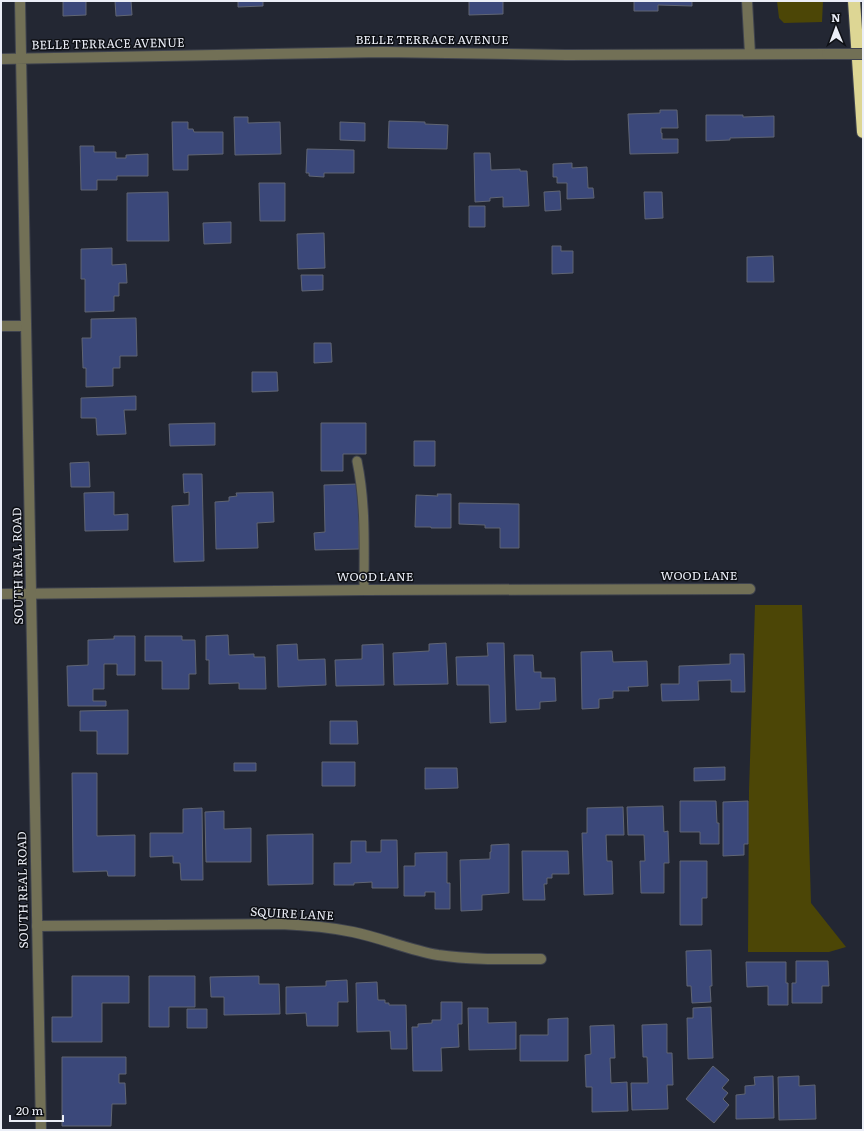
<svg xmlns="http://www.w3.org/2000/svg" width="864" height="1131" font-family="Literata,serif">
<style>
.green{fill:#4c4606}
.building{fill:#3b487a;stroke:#606573}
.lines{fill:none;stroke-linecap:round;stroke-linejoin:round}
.service-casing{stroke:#3f434e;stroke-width:11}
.minor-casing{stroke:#3f434e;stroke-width:12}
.tertiary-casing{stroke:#3f434e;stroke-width:12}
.motorway-casing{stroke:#3f434e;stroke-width:14}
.service{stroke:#727056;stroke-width:9}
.minor{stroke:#727056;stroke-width:10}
.tertiary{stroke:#727056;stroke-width:10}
.motorway{stroke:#ddd694;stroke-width:12}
.tertiary-bridge-casing{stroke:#3f434e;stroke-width:12;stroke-linecap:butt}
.tertiary-bridge{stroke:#727056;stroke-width:10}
.labels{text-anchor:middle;stroke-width:3;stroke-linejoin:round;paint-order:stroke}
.street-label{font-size:12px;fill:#ebeef7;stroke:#0e1015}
</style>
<rect width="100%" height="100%" fill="#232733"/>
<path class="green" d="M777,1h46l-1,21 -38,1 -5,-5z
M755,605h47l9,298 35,44 -17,5h-81l1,-161z"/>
<path class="building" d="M63,1h23v14l-23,1z
M115,1h16l1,14 -16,1z
M238,1h25v5l-25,1z
M469,1h34v13l-34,1z
M634,1h58v5l-34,-1v6h-24z
M660,110h17l1,18h-17v5h1v6h16v14l-48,1 -2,-40 32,-1z
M706,115h37v2l31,-1v21l-44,1v2l-24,1z
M234,117h14v6l32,-1 1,32 -46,1z
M389,121l36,1v2l23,1 -1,24 -59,-1z
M172,122h16v7h5l1,3h29v22l-35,1v15h-15z
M340,122l25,1v18l-25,-1z
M80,146h14v6h22v6h10v-3l22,-1v22h-31v4h-20v10h-16z
M307,149l47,1v23h-30v4l-15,-1v-3h-3z
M474,153h16l1,17 29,-1v2h7l2,35 -26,1v-10l-13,1v3l-15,1z
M572,163v5l15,-1 1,21h5l1,10 -27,1v-16h-10v-6h-4v-13z
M259,183h26v38h-25z
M560,191l1,19 -16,1 -1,-19z
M168,192l1,49h-42v-48z
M644,192h18l1,26 -18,1z
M469,206h16v21h-16z
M231,222v21l-27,1 -1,-21z
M324,233l1,35 -27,1 -1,-35z
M552,246h9v5h12v22l-21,1z
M112,248v17l14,-1 1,19h-8v13h-5v15l-29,1v-33h-4v-30z
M773,256l1,26h-27v-25z
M301,275h22v15l-21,1z
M136,318l1,38h-17v12h-7v18l-27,1v-19h-3l-1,-30h9v-19z
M314,343h17l1,19 -18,1z
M252,372h25l1,19 -26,1z
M136,396v14h-12l2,24 -29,1 -1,-17h-15v-20z
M215,423v22l-45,1 -1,-22z
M321,423h45v31h-23v17h-22z
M414,441h21v25h-21z
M89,462l1,25h-19l-1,-24z
M183,474h19l2,87 -30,1 -2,-56 17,-1v-13l-5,1z
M358,484l1,65 -44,1 -1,-17 11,-1 -1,-47z
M114,492v23l14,-1v16l-43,1 -1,-38z
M273,492l1,30 -17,1 1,25 -42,1 -1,-47 14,-1v-4l8,-1 -1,-3z
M437,494h14v34h-20v-1h-16l1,-32 22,1z
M459,503l60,1v44h-19v-20h-15v-3l-26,-1z
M228,635l1,20 25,-1v3h11l1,32h-27v-6l-30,1v-24h-3v-24z
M114,636h21v39h-18v-11h-13v25h-11v12h13v5h-38l-1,-40 21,-1v-25l26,-1z
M145,636h37v4h13l1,34h-7v15h-27v-28h-17z
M446,643l2,41 -54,1 -1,-32 36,-2v-7z
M487,643h17l2,79 -16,1 -1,-38h-32l-1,-28 32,-1z
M297,644l1,16 27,-1 1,26 -48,2 -1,-42z
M383,644l1,41 -48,1 -1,-26 27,-1v-14z
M612,651l1,11 34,-1 1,25 -20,1 1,4h-16v7l-14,1v9l-17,1 -1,-57z
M730,654h14l1,38h-14v-12l-33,1 1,19 -37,1 -1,-17h18v-18l51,-2z
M514,655h19l1,17h7v6h14l1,23 -16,1v7l-24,1z
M128,710v44h-31v-23h-17v-20z
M330,721h27l1,23h-28z
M322,762h33v24h-33z
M234,763h22v8h-22z
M725,767v13l-31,1v-13z
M425,768h32l1,20 -33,1z
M72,773h25v63l38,-1v41h-27l-1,-5 -34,1z
M680,801h36l1,22h2v21h-19v-12h-20z
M748,801v43h-4v11l-21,1v-54z
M663,806l1,26 4,-1 1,32h-5v30h-23l-1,-32h5l-1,-26h-16l-1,-28z
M623,807l1,28h-18l1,26h5l1,33 -29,1 -2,-62h5v-25z
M202,808l1,72h-22l-1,-17h-7v-7l-23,1v-24h33v-24z
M224,811v18l27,-1v34h-45l-1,-50z
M313,834v50l-45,1 -1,-50z
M381,840h16l1,48h-26v-6l-18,1v2h-20v-22h17v-22h15v11h15z
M509,844v49l-27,2v15l-21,1 -1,-51 30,-1v-7h1v-7z
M522,851h46l1,23h-17v4h-5v6h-3l1,16h-22z
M447,852v31h3v26h-15v-17h-10v4h-21v-30h11v-13z
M680,861h27v37h-5v27h-22z
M711,950l1,36h-2l1,16 -19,1 -1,-17h-4l-1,-35z
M796,961h32l1,25h-7v17h-30v-20h4z
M746,962h40v21h2v22h-20v-19l-21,1z
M72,976h57v27h-27v39h-50v-25h20z
M149,976h46v31h-26v20h-20z
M259,976v8h20l1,30 -56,1v-18h-13l-1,-20z
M347,980l1,22h-10v24h-31l-1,-13 -20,1v-27l40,-1v-5z
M377,982l1,18h7v3h4v2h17l1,44h-16l-1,-18 -33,1 -1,-49z
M441,1002h21v22h-4l1,23 -18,1 1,23h-29l-1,-44h6v-3l14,-1v-3h9z
M711,1007l2,51 -25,1 -1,-41h6v-10z
M468,1008h20v15l28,-1v27l-47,1z
M187,1009h20v19h-20z
M568,1018v43h-48v-26h28v-16z
M667,1024v29h5l1,32h-6l1,24 -36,1 -1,-27h17l-1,-26h-4l-1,-32z
M614,1025l1,33h-5l1,25 16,-1 1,29 -36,1v-25h-6l-1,-32 6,-1 -1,-28z
M62,1057h64v17h-7v9h6l1,21h-14l-1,22h-49z
M713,1066l16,14 -7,8 6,5 -5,6 6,6 -15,18 -28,-24z
M773,1076l1,42 -38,1v-24l9,-1v-8l10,-1 -1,-8z
M799,1076v10l16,-1 1,34 -37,1 -1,-43z"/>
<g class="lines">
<defs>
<path id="service" d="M357,461c9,43 7,86 7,129"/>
<path id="minor" d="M747,1l3,53
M1,326h25
M1,594l363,-4 386,-1
M37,926l244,-2c24,1 48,3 72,8 29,6 56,18 85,23 34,5 69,4 103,4"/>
<path id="tertiary" d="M20,1l21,1129
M1,59l382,-7 183,3 261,-1"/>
<path id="motorway" d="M854,1l9,131"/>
</defs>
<use href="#service" class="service-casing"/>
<use href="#minor" class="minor-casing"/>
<use href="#tertiary" class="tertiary-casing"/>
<use href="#motorway" class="motorway-casing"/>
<use href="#service" class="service"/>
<use href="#minor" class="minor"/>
<use href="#tertiary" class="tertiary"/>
<use href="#motorway" class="motorway"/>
<defs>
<path id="tertiary-bridge" d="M827,54h36"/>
</defs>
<use href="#tertiary-bridge" class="tertiary-bridge-casing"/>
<use href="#tertiary-bridge" class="tertiary-bridge"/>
</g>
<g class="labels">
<g class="street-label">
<text x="432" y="44">BELLE TERRACE AVENUE</text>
<text transform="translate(108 44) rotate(-1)" y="4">BELLE TERRACE AVENUE</text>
<text transform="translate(18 566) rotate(-91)" y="4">SOUTH REAL ROAD</text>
<text x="699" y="580">WOOD LANE</text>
<text x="375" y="581">WOOD LANE</text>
<text transform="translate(23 890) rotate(-91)" y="4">SOUTH REAL ROAD</text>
<text transform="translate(292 914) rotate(3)" y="4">SQUIRE LANE</text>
</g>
</g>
<rect width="864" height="1131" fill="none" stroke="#ebeef7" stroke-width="4"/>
<g transform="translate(836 28) rotate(359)" stroke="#0e1015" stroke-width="3" paint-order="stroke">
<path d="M0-3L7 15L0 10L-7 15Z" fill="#ebeef7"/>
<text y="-6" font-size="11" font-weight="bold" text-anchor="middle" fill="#ebeef7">N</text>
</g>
<path d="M10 1115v6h53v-6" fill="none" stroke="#ebeef7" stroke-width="2"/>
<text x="16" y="1115" font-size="12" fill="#ebeef7" stroke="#0e1015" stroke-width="3" paint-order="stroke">20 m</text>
</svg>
